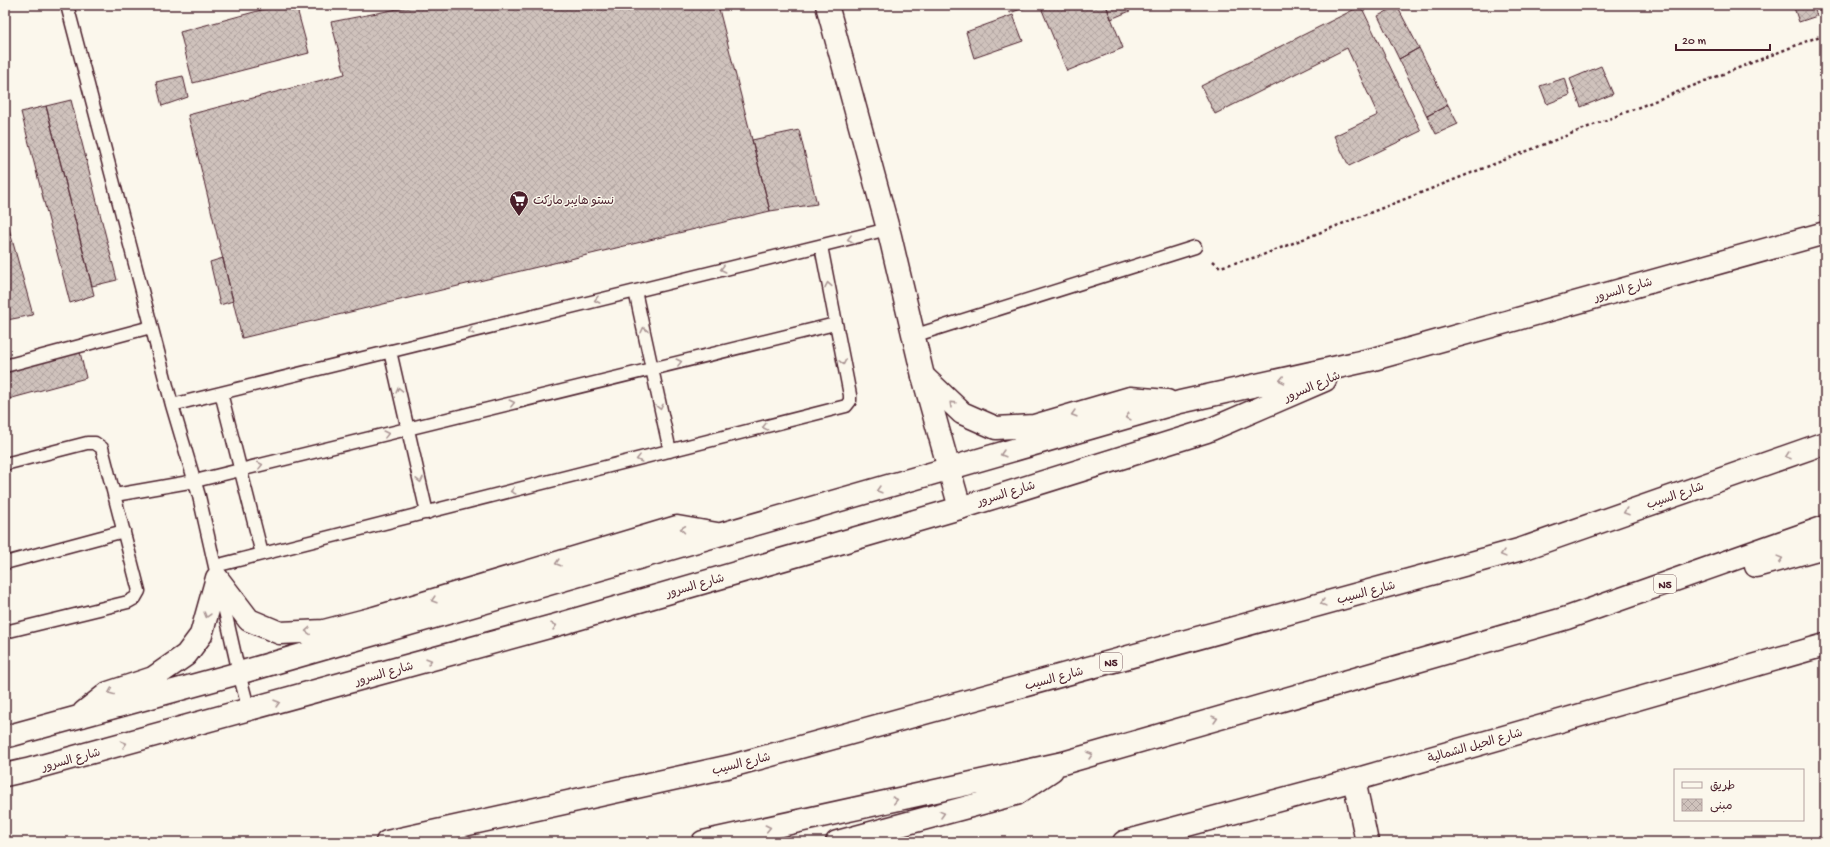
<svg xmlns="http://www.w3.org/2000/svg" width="1830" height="847" font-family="'Gochi Hand','Playpen Sans Arabic',sans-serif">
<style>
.building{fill:url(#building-cross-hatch);stroke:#4a1f2b}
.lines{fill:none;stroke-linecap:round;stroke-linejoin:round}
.service-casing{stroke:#4a1f2b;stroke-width:15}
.minor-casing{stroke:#4a1f2b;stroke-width:25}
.tertiary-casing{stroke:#4a1f2b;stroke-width:25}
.trunk-casing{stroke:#4a1f2b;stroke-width:25}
.path{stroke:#4a1f2b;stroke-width:2.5;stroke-dasharray:3 3;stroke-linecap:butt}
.service{stroke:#fbf7ec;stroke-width:12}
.minor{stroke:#fbf7ec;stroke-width:22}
.tertiary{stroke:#fbf7ec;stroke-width:22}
.trunk{stroke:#fbf7ec;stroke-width:22}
.oneway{stroke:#ab9695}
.labels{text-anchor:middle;stroke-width:3;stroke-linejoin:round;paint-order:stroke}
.shield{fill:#fbf7ec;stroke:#7f6065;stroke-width:1}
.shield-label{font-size:11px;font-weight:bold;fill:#4a1f2b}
.poi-label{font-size:12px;fill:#4a1f2b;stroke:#fbf7ec;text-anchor:start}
.street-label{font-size:12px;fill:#4a1f2b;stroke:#fbf7ec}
</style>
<defs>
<pattern id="building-cross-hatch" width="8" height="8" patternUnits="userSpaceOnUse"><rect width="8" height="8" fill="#cfc2bc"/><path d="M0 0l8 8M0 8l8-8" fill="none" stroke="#b3a6a2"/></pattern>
</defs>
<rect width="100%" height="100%" fill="#fbf7ec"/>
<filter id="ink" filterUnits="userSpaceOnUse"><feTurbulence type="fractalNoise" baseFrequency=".025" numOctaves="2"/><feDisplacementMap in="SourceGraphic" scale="8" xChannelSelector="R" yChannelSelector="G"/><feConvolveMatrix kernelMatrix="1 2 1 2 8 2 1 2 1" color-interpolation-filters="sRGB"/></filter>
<g filter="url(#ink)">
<path class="building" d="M280,5h16l13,48 -116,30 -13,-51z
M418,5h300l52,206 -528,127 -54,-223 157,-41 -14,-52z
M1007,5h25l-22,8z
M1046,5h60l17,43 -56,23 -25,-61 5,-3z
M1106,5h21l3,6 -19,8z
M1793,5h20l4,11 -18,6z
M1361,6l60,125 -72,35 -15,-30 44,-21 -31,-67 -132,66 -14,-28z
M1397,6l22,42 -20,11 -21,-43z
M1013,15l10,26 -49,17 -8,-26z
M1419,48l29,57 -21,11 -28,-57z
M1601,66l12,28 -32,13 -11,-28z
M183,76l5,21 -26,9 -6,-24z
M1565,78l5,17 -23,9 -7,-18z
M71,100l46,180 -25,6 -46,-180z
M1448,105l10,19 -22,10 -9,-18z
M46,106l48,189 -24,8 -49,-191z
M799,130l18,74 -47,7 -18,-71z
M5,214l28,101 -26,5 -2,-9z
M223,258l10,43 -13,4 -10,-43z
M80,352l6,26 -81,22v-28z"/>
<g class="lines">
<defs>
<path id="service" d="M67,5l105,400 27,91 40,177 10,38
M635,291l35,160
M913,336l282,-89
M390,351l37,162
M5,366l146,-39
M221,393l41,161
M172,405l716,-176
M5,464l82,-21h8l7,5 37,143 -4,7 -7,4 -123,30
M115,495l80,-14 640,-157
M5,563l119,-32
M215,566l631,-160 4,-5v-6l-29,-149"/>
<path id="minor" d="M827,5l63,231 33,140 37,132
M1354,780l13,62"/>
<path id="tertiary" d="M923,376l39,37 34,15 38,-2 96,-28 37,3
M217,578l32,42 31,13 44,-2 50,-13 303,-91 40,7
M84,712l24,-19 45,-15 33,-23 15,-20 16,-57
M5,737l234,-64 941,-271 194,-43 451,-126
M5,775l22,-5 533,-146 400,-116 247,-77 118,-51
M1124,842l230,-62 471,-135"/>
<path id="trunk" d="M1756,566l69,-19
M387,842l344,-76 791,-217 303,-106
M703,842l360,-79 504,-145 258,-91
M837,842l179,-48 36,-24"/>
</defs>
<use href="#service" class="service-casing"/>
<use href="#minor" class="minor-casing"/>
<use href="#tertiary" class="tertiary-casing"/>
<use href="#trunk" class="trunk-casing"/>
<path class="path" d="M1213,261l7,6 40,-11 565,-222"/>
<use href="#service" class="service"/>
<use href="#minor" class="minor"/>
<use href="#tertiary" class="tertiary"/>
<use href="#trunk" class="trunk"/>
</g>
<defs><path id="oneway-chevron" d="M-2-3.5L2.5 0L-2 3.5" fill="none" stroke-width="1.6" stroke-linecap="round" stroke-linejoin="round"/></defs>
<g class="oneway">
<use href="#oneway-chevron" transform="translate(850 239) rotate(166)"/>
<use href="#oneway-chevron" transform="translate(723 269) rotate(166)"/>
<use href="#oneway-chevron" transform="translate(828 285) rotate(-100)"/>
<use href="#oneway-chevron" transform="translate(597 300) rotate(166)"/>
<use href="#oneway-chevron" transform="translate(644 330) rotate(-103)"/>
<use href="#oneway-chevron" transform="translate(471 331) rotate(166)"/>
<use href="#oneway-chevron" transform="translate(679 362) rotate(-14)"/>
<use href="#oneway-chevron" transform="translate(843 362) rotate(78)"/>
<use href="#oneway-chevron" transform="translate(1282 380) rotate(168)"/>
<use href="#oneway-chevron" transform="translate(399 390) rotate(-104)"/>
<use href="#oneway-chevron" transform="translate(512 403) rotate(-14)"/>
<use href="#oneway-chevron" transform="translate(952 404) rotate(-136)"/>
<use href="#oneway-chevron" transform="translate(660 407) rotate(78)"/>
<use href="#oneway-chevron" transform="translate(1074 414) rotate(164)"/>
<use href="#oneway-chevron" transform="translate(1128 417) rotate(164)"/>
<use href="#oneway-chevron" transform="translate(765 427) rotate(166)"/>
<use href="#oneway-chevron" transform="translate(386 434) rotate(-14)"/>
<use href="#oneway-chevron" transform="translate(1003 454) rotate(164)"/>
<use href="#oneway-chevron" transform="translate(1788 456) rotate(161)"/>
<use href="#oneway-chevron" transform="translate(639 459) rotate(166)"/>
<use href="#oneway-chevron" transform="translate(260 465) rotate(-14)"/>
<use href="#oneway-chevron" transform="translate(420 480) rotate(78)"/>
<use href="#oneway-chevron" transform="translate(879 490) rotate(164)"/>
<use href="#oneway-chevron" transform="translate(513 491) rotate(166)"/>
<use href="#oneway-chevron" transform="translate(1626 512) rotate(161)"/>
<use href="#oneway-chevron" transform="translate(683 529) rotate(-172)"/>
<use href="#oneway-chevron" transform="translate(1503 554) rotate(165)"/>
<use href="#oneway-chevron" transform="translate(1780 559) rotate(-15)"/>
<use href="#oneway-chevron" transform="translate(558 563) rotate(163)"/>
<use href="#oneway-chevron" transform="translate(434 600) rotate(163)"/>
<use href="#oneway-chevron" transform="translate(1323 603) rotate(165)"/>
<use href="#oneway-chevron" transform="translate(207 615) rotate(106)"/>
<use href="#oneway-chevron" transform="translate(554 626) rotate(-16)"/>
<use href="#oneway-chevron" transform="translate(308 631) rotate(177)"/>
<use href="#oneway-chevron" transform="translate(429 661) rotate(-16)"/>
<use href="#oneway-chevron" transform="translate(111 692) rotate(157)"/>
<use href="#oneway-chevron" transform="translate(277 703) rotate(-16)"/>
<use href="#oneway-chevron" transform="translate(1215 719) rotate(-16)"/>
<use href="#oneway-chevron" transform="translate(124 744) rotate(-15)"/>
<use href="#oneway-chevron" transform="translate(1090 755) rotate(-16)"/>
<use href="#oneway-chevron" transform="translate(895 800) rotate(-12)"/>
<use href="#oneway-chevron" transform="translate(942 814) rotate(-15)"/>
<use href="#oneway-chevron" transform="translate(768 828) rotate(-12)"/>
</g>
</g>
<defs>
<symbol id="supermarket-pin" viewBox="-11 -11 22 30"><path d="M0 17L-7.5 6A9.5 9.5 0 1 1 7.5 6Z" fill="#4a1f2b" stroke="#fbf7ec"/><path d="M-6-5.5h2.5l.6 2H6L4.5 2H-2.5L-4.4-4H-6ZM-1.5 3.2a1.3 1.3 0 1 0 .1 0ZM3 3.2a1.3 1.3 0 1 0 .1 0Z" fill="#fff"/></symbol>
</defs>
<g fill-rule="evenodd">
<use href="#supermarket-pin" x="508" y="189" width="22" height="30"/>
</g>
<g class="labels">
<g class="shield">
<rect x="1654" y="575" width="22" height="18" rx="3"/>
<rect x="1100" y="653" width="22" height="18" rx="3"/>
</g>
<g class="shield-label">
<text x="1665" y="588">N5</text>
<text x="1111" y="666">N5</text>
</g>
<g class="poi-label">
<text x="533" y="204">نستو هايبر ماركت</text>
</g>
<g class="street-label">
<text transform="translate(1623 289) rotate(-16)" y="4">شارع السرور</text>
<text transform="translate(1312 386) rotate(-23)" y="4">شارع السرور</text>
<text transform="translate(1006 493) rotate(-17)" y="4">شارع السرور</text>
<text transform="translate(1675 495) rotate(-19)" y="4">شارع السيب</text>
<text transform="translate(695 585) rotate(-16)" y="4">شارع السرور</text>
<text transform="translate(1366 592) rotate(-15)" y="4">شارع السيب</text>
<text transform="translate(384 673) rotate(-16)" y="4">شارع السرور</text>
<text transform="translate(1054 678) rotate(-15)" y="4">شارع السيب</text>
<text transform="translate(1475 745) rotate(-16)" y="4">شارع الحيل الشمالية</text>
<text transform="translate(71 759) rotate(-15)" y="4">شارع السرور</text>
<text transform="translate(741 763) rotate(-14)" y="4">شارع السيب</text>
</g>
</g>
<rect width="1830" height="847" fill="none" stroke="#fbf7ec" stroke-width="20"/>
<rect x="10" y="10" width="1810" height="827" fill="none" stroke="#4a1f2b" stroke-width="1.5" filter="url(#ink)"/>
<rect x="1674" y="769" width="130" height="52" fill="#fbf7ec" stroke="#b4a19f"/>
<rect x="1682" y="782" width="20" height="6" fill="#fbf7ec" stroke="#b4a19f"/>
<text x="1710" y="789" font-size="12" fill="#4a1f2b">طريق</text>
<rect x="1682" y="799" width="20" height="12" fill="url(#building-cross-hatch)" stroke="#b4a19f"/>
<text x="1710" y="809" font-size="12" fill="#4a1f2b">مبنى</text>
<path d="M1676 44v6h94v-6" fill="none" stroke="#4a1f2b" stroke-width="2"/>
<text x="1682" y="44" font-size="12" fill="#4a1f2b" stroke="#fbf7ec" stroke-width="3" paint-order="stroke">20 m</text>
</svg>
